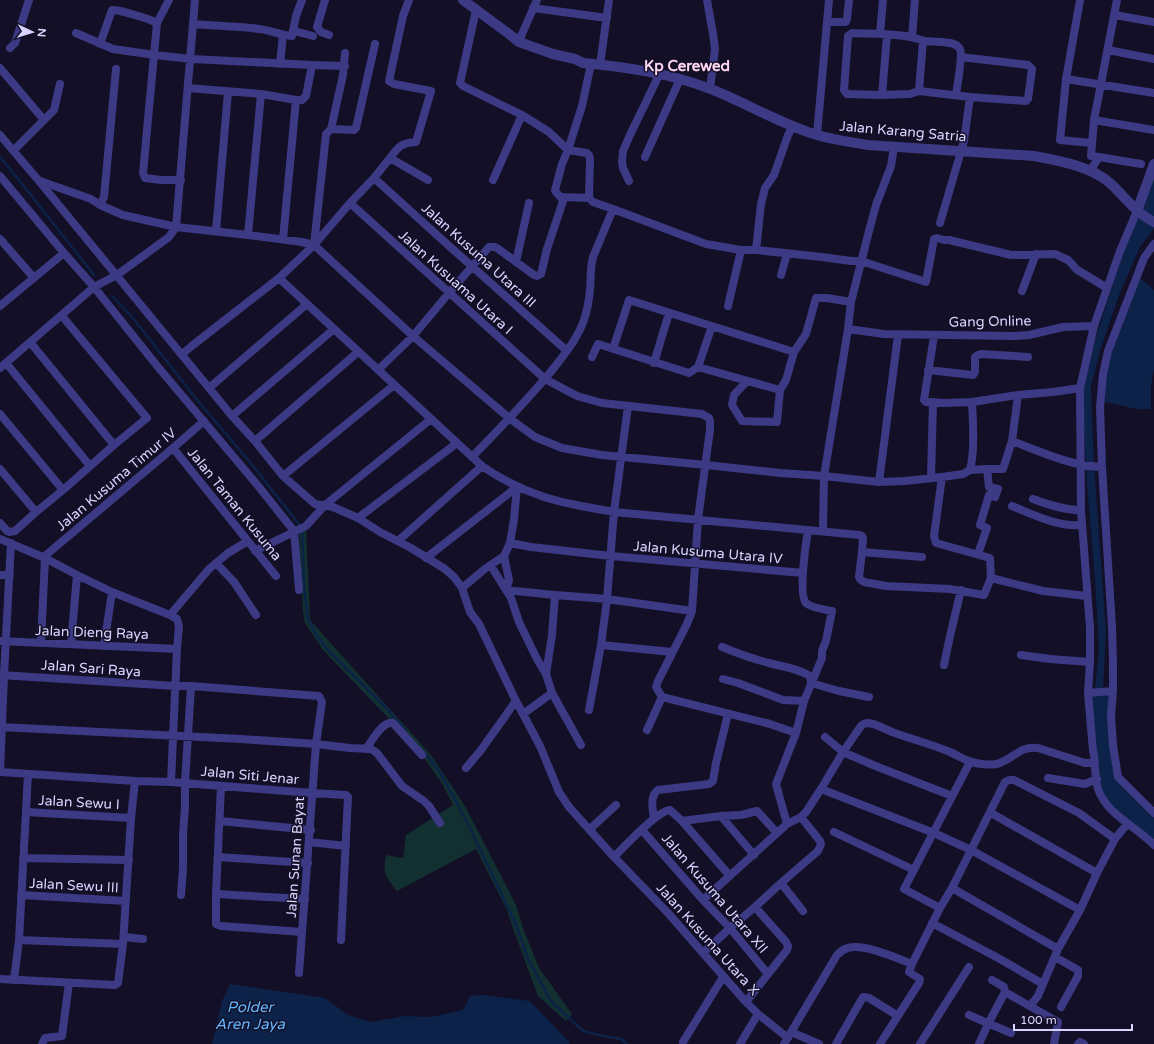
<svg xmlns="http://www.w3.org/2000/svg" width="1154" height="1044" font-family="'Varela Round',sans-serif">
<style>
.green{fill:#12302f}
.water{fill:#0c2248}
.lines{fill:none;stroke-linecap:round;stroke-linejoin:round}
.stream{stroke:#0c2248;stroke-width:2.5}
.minor{stroke:#3d3a85;stroke-width:8}
.tertiary{stroke:#3d3a85;stroke-width:10}
.labels{text-anchor:middle;stroke-width:3;stroke-linejoin:round;paint-order:stroke}
.street-label{font-size:14px;fill:#d9d4ff;stroke:#130f26}
.neighbourhood-label{font-size:15px;font-weight:bold;fill:#ffd6f0;stroke:#130f26}
.water-label{font-size:15px;font-style:italic;fill:#62b6ff;stroke:#130f26}
</style>
<rect width="100%" height="100%" fill="#130f26"/>
<path class="green" d="M306,526l4,94 121,135 34,51 51,99 7,23 16,40 33,46 -6,7 -28,-25 -24,-65 -7,-21 -31,-61 -79,42c-11,-14 -15,-18 -11,-36l17,3 3,-23 47,-30 -10,-20 -21,-30 -29,-32 -70,-73 -18,-27 -2,-11 -4,-82z"/>
<path class="water" d="M1154,164v65l-14,18 -21,48 -20,59 -8,33 3,79 12,164 -3,59h-8l4,-40 -4,-70 -8,-95 -4,-76v-22l10,-39 29,-92z
M1137,275l17,15v78l-3,19v22h-15l-34,-8 1,-27z
M1113,691l5,86 36,36v32l-52,-49 -14,-103z
M230,984l95,14 23,17 23,7 34,-6 26,1 32,-7 7,-14 13,-1 47,6 40,42 -1,1h-357l10,-43z"/>
<g class="lines">
<path class="stream" d="M0,157l19,23 75,95
M112,296l21,22 64,82 52,61 53,67 2,61 4,30 8,15 9,13 64,64 17,20
M425,753l16,21 27,50 47,98 13,37 23,42 32,30 16,4 22,4 6,5"/>
<path class="minor" d="M325,0l-8,27 4,5 8,3
M707,0l6,34 2,15 -5,40
M1080,0l-14,79 -6,61 32,3
M533,8l74,10
M476,10l-16,73 3,3 59,29 27,17 19,18 19,3 2,2 1,4 -1,39 4,4 20,7 93,35 35,6h15l66,7 29,4h10l65,21 8,-43 3,-1 7,2h5l62,15 44,-1 13,6 4,4 4,5 31,19
M1115,15l39,7
M827,22h19l1,-3 2,-19
M157,23l-14,150 2,5 16,2h20
M193,24c22,2 44,2 66,5 11,1 21,6 33,7l4,-20 6,-16
M294,31l19,5
M76,33l37,16 42,6 36,4 121,6 33,1
M880,34l3,-34
M912,37l3,-37
M519,42l3,-8 15,-34
M100,44l12,-34c8,0 15,3 23,5 10,3 13,3 22,8l12,-23
M10,48l5,-5 2,-6 12,-37
M1108,50l46,9
M280,64l3,-29
M600,65l9,-65
M0,68l44,52
M1066,79l88,14
M188,88l73,6 35,6 -13,139
M919,91l4,-50
M882,95l5,-60
M956,95c1,-8 7,-40 4,-46 -4,-9 -26,-7 -35,-8 -5,-1 -9,-3 -14,-4 -20,-4 -40,-3 -59,-4l-4,3 -4,54 3,4 33,1 30,-1 9,-3 51,6 56,4 2,-2 4,-30 -4,-4 -67,-8
M296,100h6l4,-4 6,-31
M1094,120l60,10
M331,129l12,-54 2,-22
M0,135l39,46 193,235 23,25 28,35 32,28 18,3 25,11 22,14 31,16 34,21 9,8 8,11 8,24 9,12 37,77 7,13 17,32 19,46 10,15 45,50 54,56 78,89 12,12 30,24
M817,135l12,-135
M14,150l40,-40 6,-26
M645,157l35,-78
M1099,157l42,7
M390,158c9,-12 11,-15 26,-16l15,-51 -37,-7 -5,-3 14,-65 6,-16
M1090,171l9,-14 -8,-1 3,-36 23,-120
M0,176l64,77 30,34 64,80 101,120 35,44 5,59
M374,178l74,67 119,106
M493,180l29,-65
M40,181l51,18 9,6 23,10 53,12 72,8 54,7 12,3 99,91 96,82 26,19 27,11 40,7 104,10 74,8 44,3 55,6 26,-1 37,-4 21,-3 7,-4c5,-19 3,-48 2,-68
M629,181l-6,-13 -1,-6 1,-11 7,-16 30,-62
M561,197l28,1
M350,203l195,176 32,17 25,7 100,11 7,4 1,3v9l-12,89 -6,92 -5,13 -29,57 -2,6 6,10 108,27 26,9
M100,205l4,-8 12,-128
M1137,211l-17,40 -26,75 -14,62 1,122 9,118v34l-2,31 5,58 1,4c1,10 1,23 4,34 9,26 38,37 56,56
M940,223l24,-82 6,-44
M216,231l12,-139
M248,235l13,-141
M0,239l34,39
M1154,244l-10,14 -36,93 -5,23 -3,33 2,60 10,160 1,35v29l-2,25 2,29 5,32 36,36
M314,245l12,-111 5,-5 23,1 2,-2 19,-84
M756,250l5,-46 4,-16 9,-13 14,-40 5,-9
M516,262l13,-59
M781,275l6,-21
M279,278l203,188c30,21 63,34 99,40 11,2 22,4 33,6l246,23 2,1 1,2 -1,14 60,5
M1022,291l14,-37
M0,306l64,-53
M728,306l13,-56
M848,329l36,5 130,2 15,-1 34,-8 31,-1
M934,336l-10,64 2,2 18,1 28,-1 46,-7 35,-3 27,-4
M30,342l84,103
M613,349l16,-49 165,52
M182,354l11,-9 86,-67 35,-33 36,-42 24,-25 16,-20 38,22
M592,357l6,-13 91,29 9,-6 14,-41
M6,363l84,103
M654,363l15,-50
M698,367l82,23
M0,368l94,-81 23,-12 52,-38 7,-10 19,-227
M378,370l35,-34 36,-43 40,-46h6l2,1 37,27 3,1 4,-2 6,-25 16,-48c-2,-5 -6,-6 -8,-11l7,-26 6,-14 14,-44 9,-42
M928,370l45,5 2,-3v-15l3,-2 3,-1 47,3
M747,381l-13,14 -2,10 10,16 35,1 3,-32 6,-10 8,-28 12,-18 10,-36h11l24,4
M209,388l98,-84
M0,414l63,76
M232,416l102,-87
M255,441l103,-89
M1012,441l6,-46
M173,448l103,128
M472,457c29,-30 59,-60 85,-93 10,-13 21,-27 27,-44 3,-9 5,-20 6,-30 1,-11 0,-22 3,-33l20,-48
M0,469l36,43
M987,469h16l9,-28c29,11 59,25 90,26
M970,470l17,-1 2,18 9,2 -3,8 -6,-2 -9,30 7,3 -9,26
M283,476l111,-91
M942,477l-8,59 2,7 54,15 1,20 52,13 44,5
M931,478l2,-76
M879,482l19,-147
M517,487l-3,32 -4,24 -6,13 5,24 -3,10 49,5 52,4 85,12
M1033,499c16,6 31,11 48,11
M1012,506c22,9 46,21 69,19
M358,518l99,-75
M0,523l7,8 2,1 6,-1 21,-19 27,-22 51,-45 33,-27 -85,-102
M823,531l1,-55 24,-147 3,-27 18,-71 7,-26 15,-39 3,-19
M0,539l45,19 32,17 35,17 58,23 7,4 2,7 -2,23 -6,133
M398,541l84,-75
M510,543l21,4 80,9 192,17
M255,551l51,-25 19,-21 106,-86
M862,552l-3,25 1,2 4,3 22,4 64,3 34,6 7,-17
M426,558l91,-71
M216,563l18,19 22,33
M491,566l20,32 8,24 18,37 9,15 6,19 29,52
M0,575h10
M462,588l24,-20 18,-12
M170,615l39,-46 19,-16 20,-12
M0,641l177,8
M41,643l4,-85 1,-3 127,-107 31,-27
M71,644l6,-69
M601,645l71,7
M104,646l8,-54
M722,647c15,6 31,12 47,16 15,4 28,5 41,13l1,7 28,8 30,6
M1021,655l29,4 40,3
M944,665l6,-29 11,-46
M546,674l6,-39 3,-40
M0,675l176,11h15l128,10 3,6 -6,42 -17,229
M723,679l15,4 45,17 21,1
M1088,693l25,-2
M589,710l12,-65 6,-46 7,-87 14,-106
M523,714l29,-21
M0,727l241,12 75,5 34,4 21,1 6,4 25,33 22,15 5,5 11,17
M647,730l15,-33
M825,737l18,15 18,-26c2,-2 4,-3 8,-3 7,1 16,6 23,9 19,7 39,12 58,20 7,3 13,7 19,9 7,3 24,5 31,2 15,-6 20,-17 38,-15l47,15h10
M366,749c6,-8 16,-28 27,-26l29,32
M466,768l15,-18 35,-49
M0,772l135,9 36,1 141,11 34,2 2,2 -7,143
M0,772l4,-97 7,-132
M1048,778l37,6 12,-5
M221,786l-5,108v30l5,2 81,6
M821,789l113,44 37,17 109,60
M26,812l105,6
M991,813l106,60
M721,816l33,39
M654,819c-1,-10 -5,-22 4,-29l51,-6 4,-3 3,-18 12,-49
M220,821l91,9
M682,821l39,-5 20,-1 16,-4 20,22
M787,824l-11,-40 20,-51 8,-32 18,-43v-7l4,-10 6,-30c-6,-1 -22,-4 -26,-8 -8,-8 0,-61 2,-73
M590,829l26,-24
M642,830l61,70 27,28 38,46
M834,832l80,38
M309,842l37,4
M218,857l90,6
M614,857c11,-11 43,-46 56,-47l12,11 48,55
M23,858l106,2
M781,883l22,28
M952,888l106,61
M216,894l89,5
M21,895l105,6
M181,895l2,-26v-35l2,-27v-24l6,-97
M703,900l84,-76 14,-7 5,-5 15,-23 22,-37 30,13 79,31
M940,908l-36,-19 66,-127
M932,923l68,36 43,25
M124,937l19,2
M19,940l104,4
M703,953l27,-25 25,-21 26,-24 37,-32 3,-7 -1,-3 -19,-24
M1055,957l23,13v6l-17,31
M0,979l115,6 3,-2 5,-39 8,-126 4,-37
M14,980l5,-40 9,-166
M992,980l12,7 1,5 53,30 -4,22
M746,1002l41,-52 1,-4 -2,-4 -31,-35
M1030,1006l8,-10 5,-12 15,-35 22,-39 17,-37 18,-34 12,-15
M969,1015l42,18
M791,1032l28,12
M683,1042l40,-65
M42,1044l3,-6 17,-2 7,-53
M740,1044l18,-30
M784,1044l53,-89c3,-3 7,-6 11,-7 15,-5 49,10 64,16
M836,1044l27,-47 6,1 29,18
M880,1044l39,-61 1,-4 -11,-7 3,-8 28,-56 12,-20 53,-106 4,-2h5l65,33 36,26
M920,1044l49,-77
M979,1044l9,-20 17,-32
M1078,1044l2,-2 4,2"/>
<path class="tertiary" d="M463,0l46,34 10,8 34,12 22,5 8,4c42,4 85,10 125,25 37,14 72,36 109,47 17,5 34,7 51,10l166,11c26,5 56,10 76,27 15,14 26,30 44,39
M1137,211l17,-47"/>
</g>
<g class="labels">
<g class="street-label">
<text transform="translate(903 131) rotate(5)" y="5">Jalan Karang Satria</text>
<text transform="translate(479 255) rotate(42)" y="5">Jalan Kusuma Utara III</text>
<text transform="translate(456 282) rotate(42)" y="5">Jalan Kusuama Utara I</text>
<text transform="translate(990 321) rotate(-1)" y="5">Gang Online</text>
<text transform="translate(116 479) rotate(-40)" y="5">Jalan Kusuma Timur IV</text>
<text transform="translate(235 504) rotate(51)" y="5">Jalan Taman Kusuma</text>
<text transform="translate(708 552) rotate(5)" y="5">Jalan Kusuma Utara IV</text>
<text transform="translate(92 632) rotate(2)" y="5">Jalan Dieng Raya</text>
<text transform="translate(91 668) rotate(4)" y="5">Jalan Sari Raya</text>
<text transform="translate(250 775) rotate(5)" y="5">Jalan Siti Jenar</text>
<text transform="translate(79 802) rotate(3)" y="5">Jalan Sewu I</text>
<text transform="translate(295 857) rotate(-86)" y="5">Jalan Sunan Bayat</text>
<text transform="translate(74 885) rotate(3)" y="5">Jalan Sewu III</text>
<text transform="translate(715 893) rotate(49)" y="5">Jalan Kusuma Utara XII</text>
<text transform="translate(708 939) rotate(48)" y="5">Jalan Kusuma Utara X</text>
</g>
<g class="neighbourhood-label">
<text x="687" y="71">Kp Cerewed</text>
</g>
<g class="water-label">
<text x="250" y="1012">Polder<tspan x="250" dy="17">Aren Jaya</tspan></text>
</g>
</g>
<g transform="translate(32 32) rotate(94)" stroke="#130f26" stroke-width="3" paint-order="stroke">
<path d="M0-3L7 15L0 10L-7 15Z" fill="#d9d4ff"/>
<text y="-6" font-size="11" font-weight="bold" text-anchor="middle" fill="#d9d4ff">N</text>
</g>
<path d="M1014 1024v6h118v-6" fill="none" stroke="#d9d4ff" stroke-width="2"/>
<text x="1020" y="1024" font-size="12" fill="#d9d4ff" stroke="#130f26" stroke-width="3" paint-order="stroke">100 m</text>
</svg>
